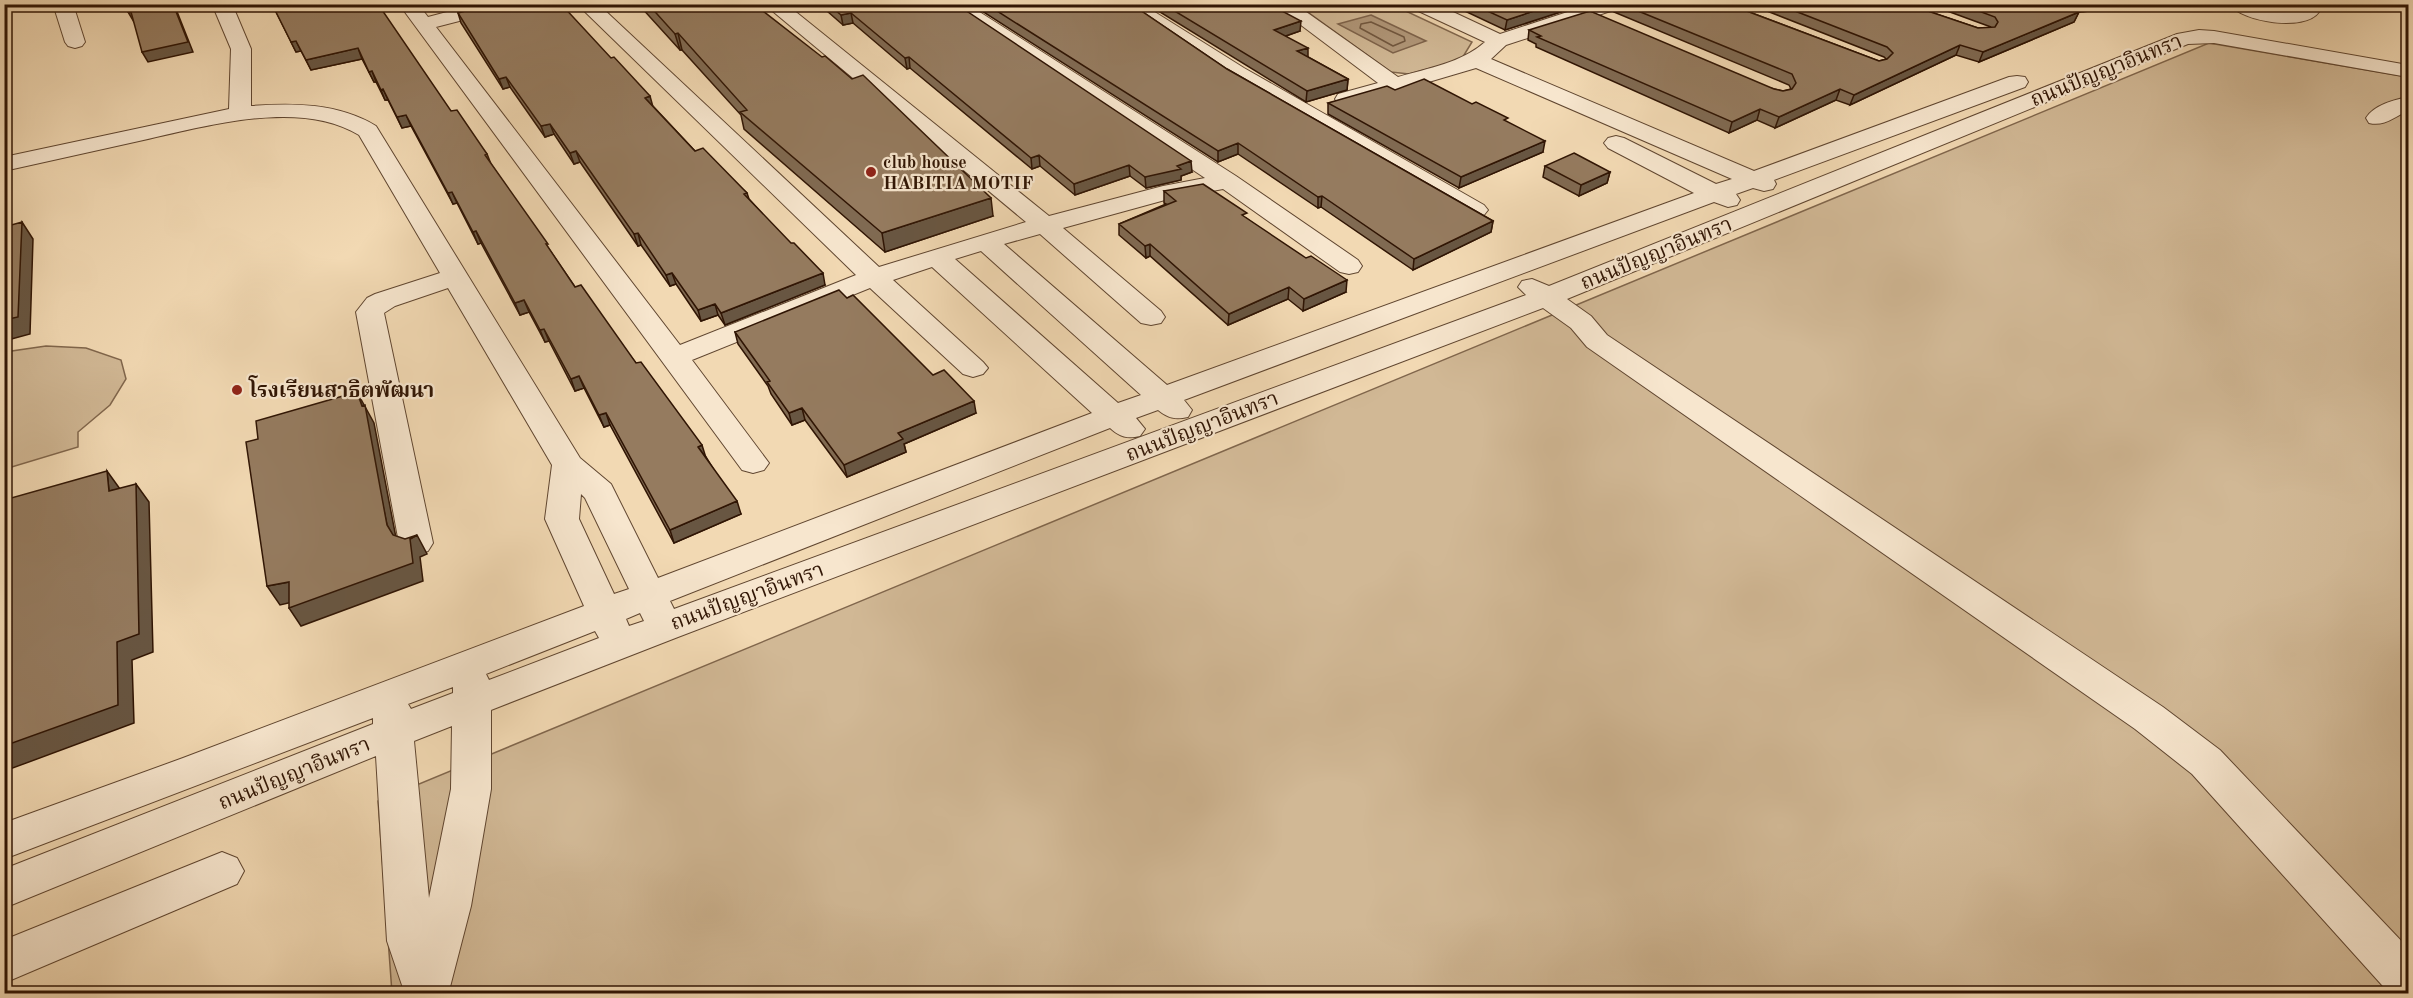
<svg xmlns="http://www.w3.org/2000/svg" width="2413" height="998" font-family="'Old Standard TT','Noto Serif Thai',serif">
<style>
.green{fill:#d1b895;stroke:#80664c;stroke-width:1.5}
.water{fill:#b09678;stroke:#7d624a;stroke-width:1.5}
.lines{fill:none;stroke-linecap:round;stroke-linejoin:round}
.shore{stroke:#70563e;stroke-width:1.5}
.minor-casing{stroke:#604630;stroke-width:2}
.minor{fill:#f7e6ce;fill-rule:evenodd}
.wall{fill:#806a52;stroke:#301504;stroke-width:1.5}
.shaded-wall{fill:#685642;stroke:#301504;stroke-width:1.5}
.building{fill:#957b5f;stroke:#301504;stroke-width:1.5}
.poi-dot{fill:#8f2418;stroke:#f7e6ce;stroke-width:2}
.labels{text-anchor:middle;stroke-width:4.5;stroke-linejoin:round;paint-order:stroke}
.far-poi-label{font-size:18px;font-weight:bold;fill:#301504;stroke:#f7e6ce;text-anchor:start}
.street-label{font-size:21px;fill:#301504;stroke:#f7e6ce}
.poi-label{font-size:21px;font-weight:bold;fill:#301504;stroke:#f7e6ce;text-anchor:start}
</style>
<rect width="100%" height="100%" fill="#f2d9b3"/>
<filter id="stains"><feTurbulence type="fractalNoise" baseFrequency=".00333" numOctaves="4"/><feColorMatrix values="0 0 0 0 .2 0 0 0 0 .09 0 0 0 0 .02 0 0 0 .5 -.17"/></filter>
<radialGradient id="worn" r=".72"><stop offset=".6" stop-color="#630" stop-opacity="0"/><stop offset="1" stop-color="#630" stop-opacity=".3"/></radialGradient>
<path class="green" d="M1298,5h95l79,37 -11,18 -52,14 -18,-2z
M2209,43l199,34v916h-2016l-14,-192z
M46,346l40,2 35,12 5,19 -16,26 -32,27v15l-73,22v-117z"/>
<path class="water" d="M1371,15l55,26 -33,12 -55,-29z"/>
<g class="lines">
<path class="shore" d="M1371,22l33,15 1,4 -12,5 -33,-18 1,-4z"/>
<defs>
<path id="minor" d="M53,4h20l12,38 -3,4 -7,2 -7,-2 -3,-4z
M212,4h20l19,45v57c43,-3 87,-3 125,20l204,332 31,26 47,94 434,-165 -160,-146 -39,13 90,82 5,6 -5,6 -10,3 -10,-3 -93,-86 -178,72 77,103 -5,7 -11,3 -11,-3 -343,-466h19l10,13 49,-13h35l-2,4 -74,19 244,318 176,-70 -279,-271h21l281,263 147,-45 -262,-218h22l263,212 114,-30 42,-8 -261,-174h23l269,172 122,84 4,6 -4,6 -9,2 -9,-2 -117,-83 -58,11 -102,28 98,83 4,6 -4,6 -10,2 -10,-2 -101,-89 -36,10 163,141 527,-192 -86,-45 -4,-5 4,-5 8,-2 8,2 92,46 16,-5 -256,-111 -122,36 -8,2 -8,-2 -3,-5 3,-5 40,-11 -105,-79h22l103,73c31,-9 63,-14 87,-35l-73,-34 -2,-4h26l64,30 92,-30h30l-2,4 -114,37 -15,14 263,112 255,-94 8,-1 8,1 3,5 -3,5 -251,93 2,4 -3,5 -9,2 -11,-3 -17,6 4,6 -3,5 -9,2 -14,-5 -530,198 8,10 -4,7c-13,3 -20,1 -30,-7l-22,8 9,11 -5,7c-13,3 -20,1 -30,-8l-440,173 4,8 852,-314 -8,-8 4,-6 10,-2 17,7 628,-252 22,-4 15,1 194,34v12l-194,-34 -26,1 -621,255 24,17 16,19 556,372 57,43 188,198v46h-18l-198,-220 -57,-45 -548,-382 -16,-19 -28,-20 -865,329 -187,73v79l-20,117 -21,81 1,7h-46l-18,-53 -11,-185 -372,152v-39l369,-145v-6l-369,141v-36l179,-65 401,-152 -39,-87 7,-54 -104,-177 -53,18 -11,7 49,230 -5,8 -12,4 -12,-4 -5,-8 -43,-231 11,-14 8,-4 65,-21 -81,-138c-60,-37 -155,-8 -220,6 -45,10 -90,20 -135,30v-14l225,-48 2,-60zM981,251l160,144 -23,8 -163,-144zM581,494l4,4 44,91 -15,5 -35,-75zM640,613l4,8 -15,5 -3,-7zM595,631l4,7 -110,42 -3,-6zM453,687v6l-42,16 -3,-5zM452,726l-1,63 -22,109 -15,-157z
M1119,4h23l102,64 240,137 4,5 -4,5 -9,3 -9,-3 -238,-137z
M2063,4h25l2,3 -3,4c-8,2 -19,1 -24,-7z
M2229,4h26l28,7 15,-1 -3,-6h19l5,8c-14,20 -77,10 -90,-8z
M2408,97v14c-13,5 -23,16 -39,12l-3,-5c8,-13 28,-18 42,-21z
M222,852l15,6 7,13 -7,13 -233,99v-43z"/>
</defs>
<use href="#minor" class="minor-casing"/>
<use href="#minor" class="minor"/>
</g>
<path class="wall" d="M272,4l179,107 36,43 4,10 84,123 61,76 70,94 35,57 -67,29 -64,-118 -6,2 -20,-39 -9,3 -26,-50 -4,1 -16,-30 -9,3 -39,-72 -3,1 -21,-41 -4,1 -42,-78 -9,2 -14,-28h-3l-9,-18h-2l-12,-23 -51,11 -10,-19 -5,1z
M633,4h121l239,212 -108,36 -141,-123 -3,-14 -59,-65h-2l-40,-44 -5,1z
M819,4h137l236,168 -11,4v4l-35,8 -16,-12 -55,19 -35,-29 -8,3 -122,-101 -3,1 -54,-46 -10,2z
M971,4h160l96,65 266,152 -2,11 -78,38 -92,-63 -3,1 -80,-54 -20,8z
M1147,4h122l31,27 -14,5 22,21 40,22 -1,11 -41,12z
M1450,4h120l-3,6 -62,20z
M1615,4h113l151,57 7,-2 -2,-2 -135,-53h158l71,24 13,-1 -63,-23h128l23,8 -5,10 -95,40 -23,-7 -106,50 -14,-5 -61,28 -18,-8 -28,13 -193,-86v-3l-8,-4 1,-10 254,61 8,-2 -2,-4 -175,-73z
M458,13l195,93 42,45 52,42 2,6 76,86 -100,40 -7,-10 -17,6 -25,-37 -6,2 -29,-41 -3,1 -58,-84 -6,2 -20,-30 -9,3 -35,-50 -7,2 -42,-66z
M1395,90l112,32 36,30 -84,36 -131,-74v-11z
M1545,166l65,6 -3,11 -28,13 -36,-19z
M1164,191l82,27 100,74 -43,19 -15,-12 -60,26 -78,-69 -4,2 -27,-23v-11l47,-20 -2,-1z
M735,332l198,43 43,38 -72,31 2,8 -59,25 -42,-57 -13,5 -21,-31 -3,-8 -30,-42z"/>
<path class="shaded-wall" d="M173,4h1l19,48 -45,10 -6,-10z
M451,4h16l-15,4z
M1555,4h15l-3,6 -62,20 2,-10z
M128,12h3l6,10h-3z
M2079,12l-5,10 -95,40 4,-10z
M851,13l2,10 -10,2 -2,-10z
M1301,21l-1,10 -26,9v-10z
M678,33l4,17h-2l-5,-16z
M296,41l5,10 -5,1 -5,-10z
M1960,45l-4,10 -106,50 4,-10z
M358,48l4,11 -51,11 -5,-10z
M1308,48v10l-11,-7z
M909,57l1,11 -3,1 -2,-11z
M372,71l4,11h-2l-5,-10z
M506,77l4,10 -7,2 -4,-10z
M1348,79l-1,11 -41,12 1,-11z
M383,89l5,11h-3l-4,-10z
M1840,89l-4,11 -61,28 4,-11z
M650,96l3,11 -8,-9z
M1760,109l-3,11 -28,13 3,-11z
M406,115l5,11 -9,2 -5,-11z
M550,124l4,10 -9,3 -4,-11z
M1545,141l-2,11 -84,36 2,-11z
M1238,143v11l-20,8v-11z
M576,151l4,11 -6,2 -4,-11z
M1039,155l1,11 -8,3 -1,-11z
M1191,161l1,11 -11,4v4l-35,8 -1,-11z
M1129,165l1,11 -55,19 -1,-11z
M1610,172l-3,11 -28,13 2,-11z
M4,183l6,9v53l-6,-9z
M452,192l5,11 -4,1 -5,-11z
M1322,196l-1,11 -3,1v-11z
M991,198l2,18 -108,36 -3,-19z
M1493,221l-2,11 -78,38 1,-11z
M22,222l11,17 -3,95 -26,7v-21z
M476,231l5,12 -3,1 -5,-12z
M638,233l3,12 -3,1 -4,-12z
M1150,244v12l-4,2 -1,-12z
M672,273l4,11 -6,2 -4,-11z
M823,273l2,12 -100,40 -4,-12z
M1347,280l-1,12 -43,19 1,-12z
M1289,287l-1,12 -60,26 1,-11z
M524,300l5,12 -9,3 -5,-12z
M715,304l3,11 -17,6 -3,-11z
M544,329l5,12 -4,1 -5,-12z
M579,376l5,12 -9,3 -4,-12z
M357,392l17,31 23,120 -10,-18 -25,-119z
M974,401l2,12 -72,31 2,8 -59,25 -3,-12 54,-32z
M802,408l3,12 -13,5 -3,-12z
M606,413l4,12 -6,2 -5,-12z
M702,445l4,13 -8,-11z
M107,471l13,18 -11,2z
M136,484l13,18 4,150 -21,8 2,63 -124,46 -6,-5v-18l113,-104z
M737,501l4,13 -67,29 -4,-13z
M417,535l10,19 -7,3 3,24 -122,45 -12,-18 121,-69z
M289,582l12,18 -21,5 -13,-19z"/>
<path class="building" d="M126,4h47l15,38 -46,10 -11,-40h-3z
M272,4h106l73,107 6,-1 30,44 -2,1 63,89h-2l29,43 6,-2 55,78 5,-1 61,83 -4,2 39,54 -67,29 -64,-117 -7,2 -20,-39 -8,3 -27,-50 -4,1 -16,-30 -9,3 -39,-72 -3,1 -21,-40 -4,1 -42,-78 -9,2 -14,-28 -2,1 -9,-19 -3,1 -11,-24 -52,12 -10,-19 -5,1z
M491,4h70l50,54 3,-1 36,39 -5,2 50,53 8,-3 44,45 -3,1 47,49h3l29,30 -102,40 -6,-9 -17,6 -26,-37 -6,2 -28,-42 -4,1 -58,-83 -6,2 -20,-29 -9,2 -35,-49 -7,2 -41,-66z
M648,4h106l68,53 3,-1 27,23 11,-4 128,123 -109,35 -142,-121 7,-2 -69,-77 -3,1z
M828,4h128l235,157 -14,5 4,3 -36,8 -16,-12 -55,19 -35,-29 -8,3 -122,-101 -4,1 -54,-45 -10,2z
M986,4h145l96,65 266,152 -79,38 -92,-63 -4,1 -80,-54 -20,8z
M1163,4h106l32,17 -27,9 34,18 -11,3 51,28 -41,12z
M1472,4h83l-48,16z
M1621,4h107l151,57 8,-2 6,-6 -6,-6 -110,-43h130l71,24 17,-1 3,-5 -3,-5 -35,-13h96l23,8 -96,40 -23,-7 -106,50 -14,-6 -61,28 -19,-8 -28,13 -195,-85 4,-1 -12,-6 61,-19 184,78 9,2 9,-2 4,-6 -4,-9z
M1424,79l48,25 4,-2 32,16 -4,2 41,21 -84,36 -133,-74 59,-17 8,4z
M1574,153l36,19 -29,13 -36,-19z
M1203,184l44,29 -5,2 64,43 5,-2 36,24 -43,19 -15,-12 -60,27 -79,-70 -5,2 -26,-22 57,-23 -12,-10z
M22,222l-4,95 -14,3v-93z
M839,290l8,8 6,-3 80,80 11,-5 30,31 -76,32 5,6 -59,26 -42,-57 -13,5 -22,-31 3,-1 -35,-49z
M357,392l5,14 3,-1 22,120 6,10 12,4 12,-4 -7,4 3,24 -124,45v-26l-22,4 -21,-144 12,-3 -2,-18z
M107,471l2,20 27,-7 3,150 -22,8 1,63 -114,41v-246z"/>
<g class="poi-dot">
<circle cx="871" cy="172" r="6"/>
<circle cx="237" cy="390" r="6"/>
</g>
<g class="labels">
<g class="far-poi-label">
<text x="883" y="168">club house<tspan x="883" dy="21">HABITIA MOTIF</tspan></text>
</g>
<g class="street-label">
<text transform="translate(2106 70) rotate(-22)" y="7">ถนนปัญญาอินทรา</text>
<text transform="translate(1656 253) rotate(-22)" y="7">ถนนปัญญาอินทรา</text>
<text transform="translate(1202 426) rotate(-21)" y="7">ถนนปัญญาอินทรา</text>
<text transform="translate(747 596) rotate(-20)" y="7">ถนนปัญญาอินทรา</text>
<text transform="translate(294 773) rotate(-22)" y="7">ถนนปัญญาอินทรา</text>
</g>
<g class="poi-label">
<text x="249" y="397">โรงเรียนสาธิตพัฒนา</text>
</g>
</g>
<rect width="2413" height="998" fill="none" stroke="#f2d9b3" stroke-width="24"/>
<rect x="6" y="6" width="2401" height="986" fill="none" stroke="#301504" stroke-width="3"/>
<rect x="12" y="12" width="2389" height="974" fill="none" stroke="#301504" stroke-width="1.5"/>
<rect width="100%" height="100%" filter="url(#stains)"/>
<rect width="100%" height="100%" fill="url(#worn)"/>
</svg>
